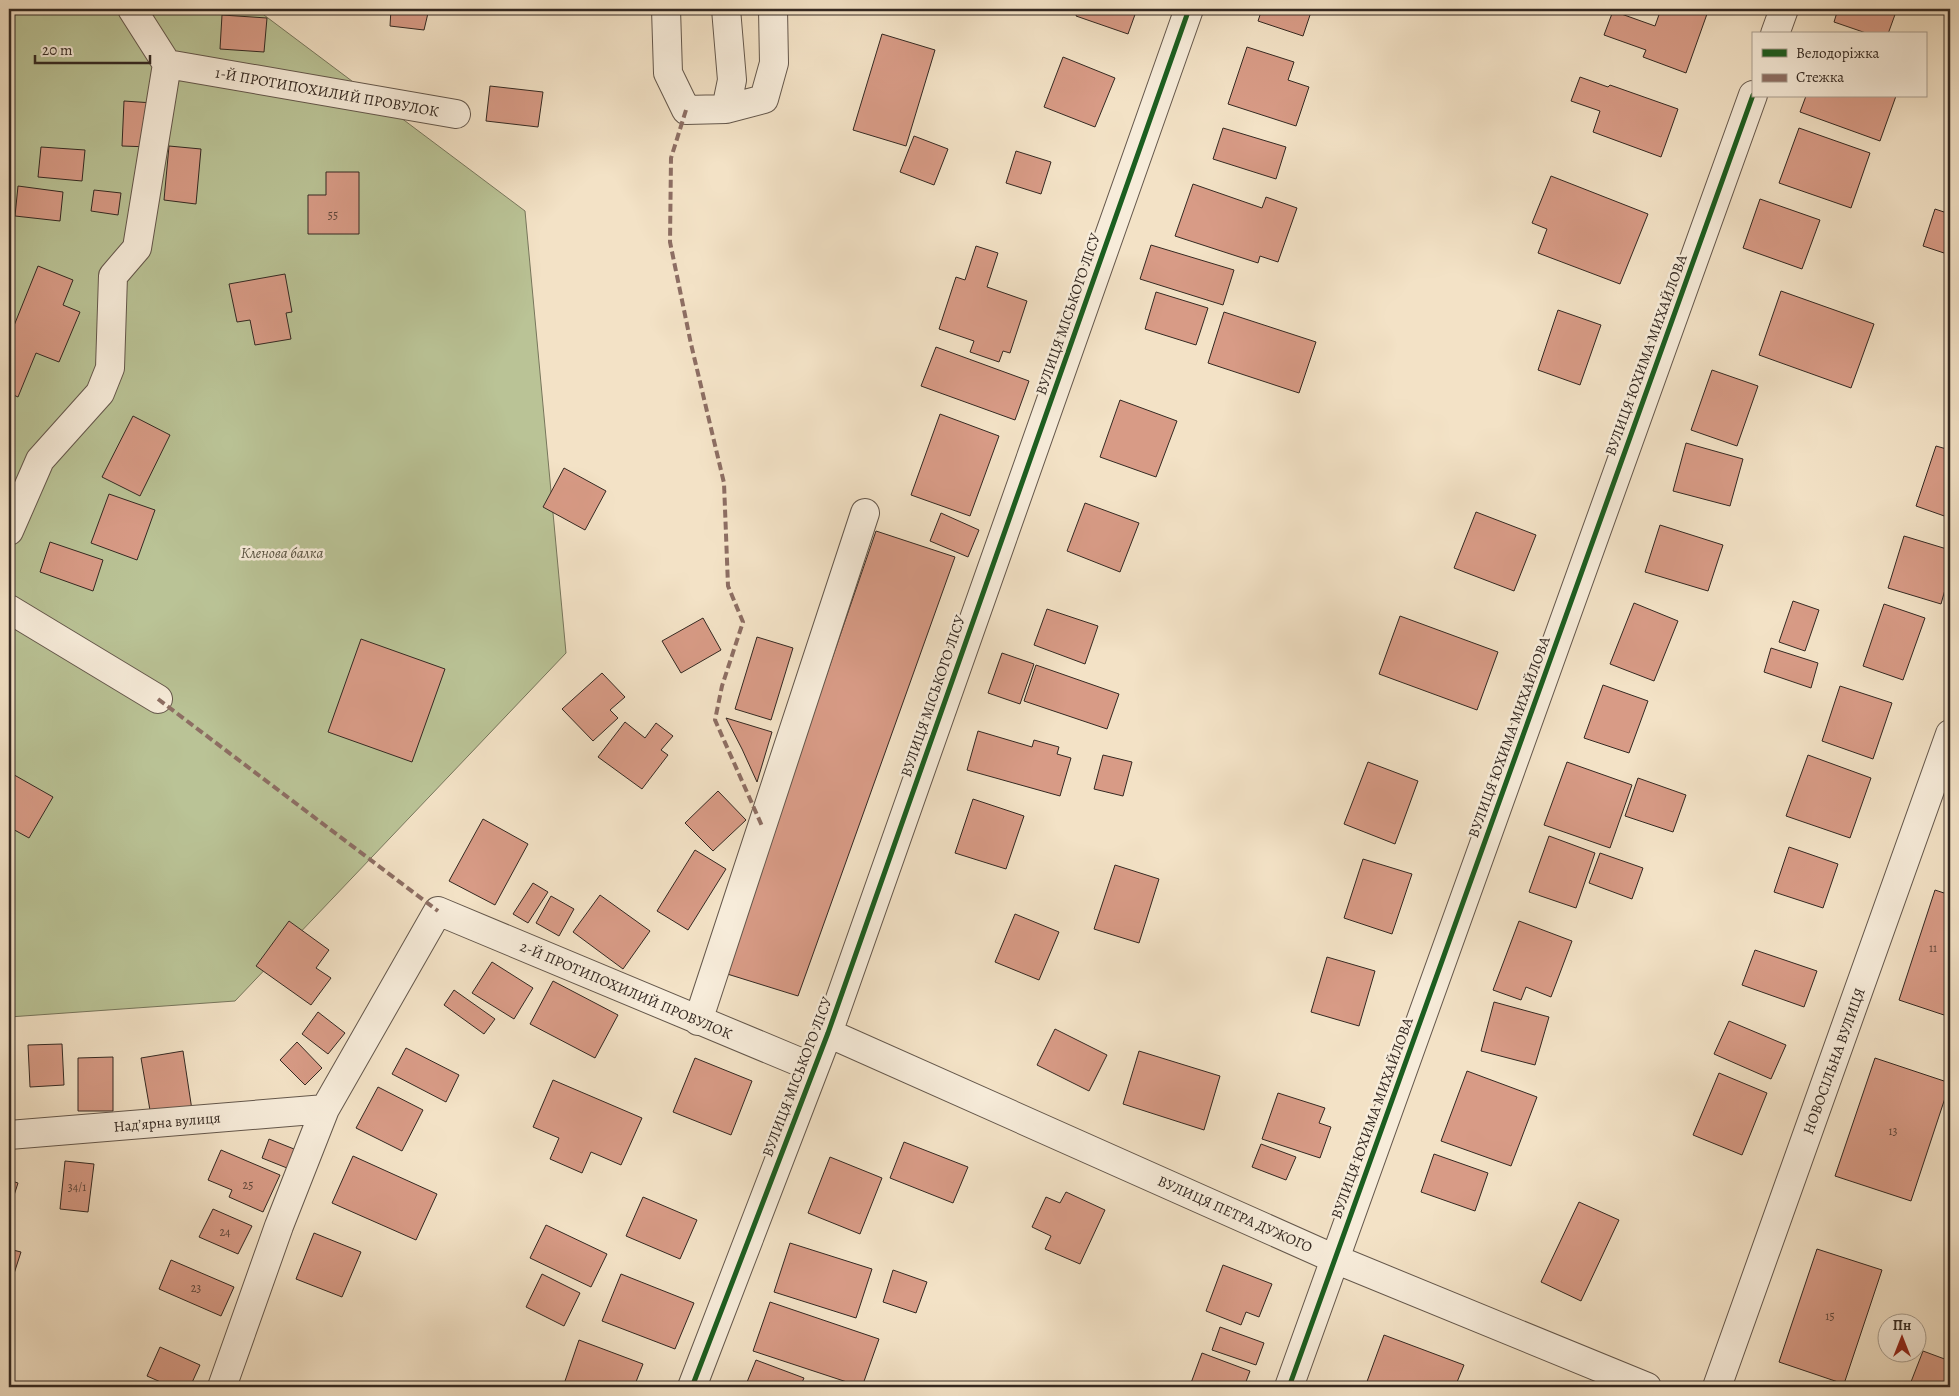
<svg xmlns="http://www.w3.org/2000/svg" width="1959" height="1396" font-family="Alegreya,serif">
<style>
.green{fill:#bac396;stroke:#77765c}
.building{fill:#d89b86;stroke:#342922}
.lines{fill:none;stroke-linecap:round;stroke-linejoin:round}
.minor-casing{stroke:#64574b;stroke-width:30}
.minor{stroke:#f7ecda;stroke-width:28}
.quiet{stroke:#8d6e63;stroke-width:4;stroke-dasharray:8 4;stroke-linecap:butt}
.cycleway-casing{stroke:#f7ecda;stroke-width:8}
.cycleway{stroke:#1b5e20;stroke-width:5}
.labels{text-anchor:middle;stroke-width:5;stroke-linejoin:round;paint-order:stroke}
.number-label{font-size:12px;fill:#5d463b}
.street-label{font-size:15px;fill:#342922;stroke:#f7ecda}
.park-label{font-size:15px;font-style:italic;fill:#56503f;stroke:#f7ecda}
</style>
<rect width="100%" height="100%" fill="#f3e2c6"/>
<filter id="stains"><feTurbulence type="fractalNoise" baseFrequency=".004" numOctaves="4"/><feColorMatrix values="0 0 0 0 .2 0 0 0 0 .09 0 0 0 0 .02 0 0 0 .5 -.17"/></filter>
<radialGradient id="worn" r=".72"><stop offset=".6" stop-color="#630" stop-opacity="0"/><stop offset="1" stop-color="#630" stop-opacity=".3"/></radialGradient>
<path class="green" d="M9,9h247l269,202 41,442 -331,348 -226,16z"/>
<path class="building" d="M327,9h32l-1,4z
M391,9h38l-5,21 -34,-4z
M1078,9h59l-9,25 -52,-18z
M1262,9h50l-9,27 -45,-15z
M1661,9h32l14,5 -21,59 -43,-16 3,-7 -42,-15 9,-24 42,15z
M1838,9h59l-9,25h-19l-35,-12z
M222,15l45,3 -3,34 -44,-3z
M882,34l53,16 -29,96 -53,-16z
M1247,47l47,15 -6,18 21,7 -13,39 -68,-22z
M1063,57l52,21 -20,49 -51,-20z
M1580,77l28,10 2,-2 68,24 -17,48 -68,-25 7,-21 -29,-10z
M490,86l53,6 -5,35 -52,-6z
M1806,96h90l-16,45 -80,-29z
M124,101l29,2 -2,44 -29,-1z
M1223,128l63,19 -10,32 -63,-20z
M1799,128l71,25 -19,55 -72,-25z
M914,136l34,13 -14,36 -34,-13z
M169,146l32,3 -5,55 -32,-4z
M41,147l44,3 -3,31 -44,-4z
M1016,151l35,11 -10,32 -35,-11z
M326,172h33v62h-51v-39h18z
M9,176l5,1 -5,26z
M1551,176l97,38 -28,70 -82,-31 9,-24 -15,-6z
M1193,184l69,24 4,-11 31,11 -19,54 -18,-6 -2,7 -83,-27z
M18,186l45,6 -3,29 -45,-5z
M94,190l27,3 -3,22 -27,-4z
M1760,199l60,21 -18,49 -59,-21z
M1935,209l15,5v41l-27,-9z
M1151,245l83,25 -11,35 -83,-26z
M976,246l22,7 -11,34 40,14 -17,52 -7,-2 -4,11 -29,-10 4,-11 -35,-12 17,-52 9,3z
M38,266l35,14 -10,25 17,7 -21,50 -23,-9 -18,44 -9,-4v-55z
M285,274l7,38 -6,1 5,26 -36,6 -5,-25 -13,2 -8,-38z
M1781,291l93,33 -23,64 -92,-33z
M1156,292l52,16 -12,37 -51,-16z
M1558,310l43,15 -21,60 -42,-15z
M1224,312l92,30 -17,51 -91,-30z
M936,347l93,34 -14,39 -94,-34z
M1712,370l46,16 -21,60 -46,-16z
M1120,400l57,21 -21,56 -56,-20z
M940,414l59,22 -29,80 -59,-21z
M133,416l37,19 -30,61 -38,-19z
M1686,443l57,16 -13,47 -57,-15z
M1936,446l14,4v68l-34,-12z
M564,468l42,23 -21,39 -42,-23z
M109,494l46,16 -18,50 -46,-17z
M1085,503l54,20 -19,49 -53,-21z
M1476,512l60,23 -22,56 -60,-23z
M941,513l38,17 -11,27 -38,-16z
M1660,525l63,20 -15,46 -63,-19z
M876,531l79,26 -157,439 -74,-23z
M1904,536l46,14v22l-9,32 -53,-16z
M50,542l53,18 -10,31 -53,-19z
M1793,601l26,9 -14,41 -26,-9z
M1634,603l44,18 -24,60 -44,-17z
M1884,604l41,14 -22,62 -40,-14z
M1047,609l51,17 -13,38 -51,-19z
M1400,616l98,36 -21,58 -98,-36z
M703,618l18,32 -40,23 -19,-32z
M757,637l36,11 -22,72 -36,-11z
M361,639l84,30 -33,93 -84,-30z
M1771,648l47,15 -7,25 -47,-16z
M1002,653l32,11 -14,40 -32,-11z
M1036,665l83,29 -12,35 -83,-28z
M602,673l23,24 -15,13 8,8 -25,23 -31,-32z
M1603,685l45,16 -19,52 -45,-15z
M1840,686l52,17 -19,56 -51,-18z
M726,718l46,14 -15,50 -15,-33z
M625,722l20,16 11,-15 17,13 -12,14 7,5 -26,34 -44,-32z
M978,731l54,16 2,-7 25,7 -2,7 14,4 -11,38 -93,-26z
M1103,755l29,7 -9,34 -29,-7z
M1808,755l63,23 -21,60 -64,-22z
M1368,762l50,19 -23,63 -51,-20z
M1567,762l65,23 -22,63 -66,-23z
M9,772l44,25 -24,41 -20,-11z
M1638,778l48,17 -13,37 -48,-16z
M718,791l28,29 -33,31 -28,-28z
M973,799l51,17 -18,53 -51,-16z
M483,819l45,25 -33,61 -46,-24z
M1549,836l46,17 -19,55 -47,-16z
M1789,847l49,17 -15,44 -49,-16z
M695,850l31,19 -38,61 -31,-19z
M1600,853l43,15 -11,31 -43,-16z
M1363,859l49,15 -20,60 -48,-16z
M1115,865l44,14 -20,64 -45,-14z
M533,883l15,9 -20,31 -15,-9z
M1935,890l15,5v122l-51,-17z
M600,895l50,36 -27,38 -50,-37z
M551,896l23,13 -15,27 -23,-13z
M1015,914l44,18 -20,48 -44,-18z
M289,921l40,29 -13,18 15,10 -20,27 -55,-39z
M1519,921l53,20 -21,56 -25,-10 -5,13 -28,-10z
M1755,950l62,21 -13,36 -62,-22z
M1327,957l48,14 -16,55 -48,-14z
M492,962l41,26 -19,31 -42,-26z
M553,981l65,34 -23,43 -65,-34z
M454,990l41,29 -11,15 -40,-29z
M1494,1002l55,15 -14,48 -54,-14z
M318,1012l27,21 -17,21 -26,-20z
M1729,1021l57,24 -15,34 -57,-25z
M1055,1029l52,26 -18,36 -52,-26z
M297,1042l25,26 -17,17 -25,-25z
M62,1044l2,41 -34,2 -2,-42z
M406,1048l53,27 -13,27 -54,-28z
M183,1051l9,59 -41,6 -10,-58z
M1139,1051l81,25 -16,54 -81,-26z
M113,1057v54h-35v-53z
M695,1058l57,23 -21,54 -58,-23z
M1875,1058l75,25 -39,118 -76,-25z
M1467,1071l70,26 -26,69 -70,-25z
M1719,1073l48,20 -25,62 -49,-20z
M553,1080l89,38 -21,47 -30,-13 -9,21 -32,-14 9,-21 -26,-11z
M378,1087l45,23 -21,41 -46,-23z
M1278,1093l47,15 -6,15 12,4 -11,31 -58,-19z
M269,1139l30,12 -7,19 -30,-12z
M904,1142l64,25 -15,36 -63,-25z
M1261,1144l35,13 -10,23 -34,-13z
M221,1150l59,25 -17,37 -34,-15 3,-7 -24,-10z
M1434,1154l54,19 -13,38 -54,-19z
M353,1156l84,38 -21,46 -84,-37z
M830,1157l52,21 -22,56 -52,-21z
M65,1161l29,3 -6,48 -28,-3z
M9,1180l9,3 -9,28z
M1066,1192l39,18 -25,54 -35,-15 6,-13 -19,-9 14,-30 14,6z
M643,1197l54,23 -17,39 -54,-23z
M1579,1202l40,18 -38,81 -40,-19z
M213,1209l39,17 -14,28 -39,-17z
M546,1225l61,29 -16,33 -61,-29z
M314,1233l47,19 -19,45 -46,-18z
M790,1243l82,26 -16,49 -82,-26z
M9,1249l12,3 -11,34h-1z
M1817,1249l65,21 -38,114 -65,-22z
M171,1260l63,27 -13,29 -62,-27z
M1223,1265l49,19 -13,33 -13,-5 -5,13 -35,-14z
M893,1270l34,12 -11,31 -33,-11z
M542,1274l38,19 -16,33 -38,-19z
M621,1274l73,29 -19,46 -73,-28z
M770,1302l109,37 -17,48 -109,-36z
M1220,1327l44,16 -8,22 -44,-15z
M1384,1335l80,30 -9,22h-90z
M579,1340l64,24 -9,23h-71z
M160,1347l40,18 -10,22h-18l-25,-11z
M1923,1351l27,10v26h-41z
M1202,1353l48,18 -6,16h-42l-11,-4z
M756,1360l48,18 -4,9h-55z"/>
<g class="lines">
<defs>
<path id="minor" d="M666,9l2,64 18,37 40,-1 6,-29 -6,-71
M1775,34l9,-25
M167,64l289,50
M726,109l38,-10 10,-36 -1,-54
M9,531l31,-71 60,-67 10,-25 3,-92 24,-28 30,-184 -35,-55
M9,609l149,90
M698,1021l167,-508
M828,1033l507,226 312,128
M9,1135l316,-26
M222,1387l57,-161 46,-117 113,-198 376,157
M692,1387l136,-354 361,-1024
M1289,1387l464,-1292
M1717,1387l233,-653"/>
</defs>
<use href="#minor" class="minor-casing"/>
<use href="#minor" class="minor"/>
<path class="quiet" d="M686,110l-15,48 -1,84 21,102 33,139 4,103 15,36 -21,64 -7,34 47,106
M158,699l280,212"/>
<defs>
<path id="cycleway" d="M692,1387l136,-354 361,-1024
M1289,1387l464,-1292"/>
</defs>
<use href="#cycleway" class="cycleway-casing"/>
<use href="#cycleway" class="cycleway"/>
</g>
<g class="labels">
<g class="number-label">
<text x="333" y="219">55</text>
<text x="1933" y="952">11</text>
<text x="1893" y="1135">13</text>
<text x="248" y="1189">25</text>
<text x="77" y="1191">34/1</text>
<text x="225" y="1236">24</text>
<text x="196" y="1292">23</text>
<text x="1830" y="1320">15</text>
</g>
<g class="street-label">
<text transform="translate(327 92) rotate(10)" y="5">1-Й ПРОТИПОХИЛИЙ ПРОВУЛОК</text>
<text transform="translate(1068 314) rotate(-71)" y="5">ВУЛИЦЯ МІСЬКОГО ЛІСУ</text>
<text transform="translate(1646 355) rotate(-70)" y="5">ВУЛИЦЯ ЮХИМА МИХАЙЛОВА</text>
<text transform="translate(933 696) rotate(-71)" y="5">ВУЛИЦЯ МІСЬКОГО ЛІСУ</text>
<text transform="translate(1509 737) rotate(-70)" y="5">ВУЛИЦЯ ЮХИМА МИХАЙЛОВА</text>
<text transform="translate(626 990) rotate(23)" y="5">2-Й ПРОТИПОХИЛИЙ ПРОВУЛОК</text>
<text transform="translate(1834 1061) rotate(-70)" y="5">НОВОСІЛЬНА ВУЛИЦЯ</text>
<text transform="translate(797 1077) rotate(-69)" y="5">ВУЛИЦЯ МІСЬКОГО ЛІСУ</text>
<text transform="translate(1372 1118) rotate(-70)" y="5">ВУЛИЦЯ ЮХИМА МИХАЙЛОВА</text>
<text transform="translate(167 1122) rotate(-5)" y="5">Надʼярна вулиця</text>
<text transform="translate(1235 1214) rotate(24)" y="5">ВУЛИЦЯ ПЕТРА ДУЖОГО</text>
</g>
<g class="park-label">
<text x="282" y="558">Кленова балка</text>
</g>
</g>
<rect width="1959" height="1396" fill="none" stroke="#f3e2c6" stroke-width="30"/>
<rect x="10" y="10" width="1939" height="1376" fill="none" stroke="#342922" stroke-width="2.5"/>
<rect x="15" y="15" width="1929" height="1366" fill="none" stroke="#342922"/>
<rect x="1752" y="32" width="175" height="65" fill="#f7ecda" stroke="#a99e90"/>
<rect x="1762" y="49" width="25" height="8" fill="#1b5e20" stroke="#a99e90"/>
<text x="1796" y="58" font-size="15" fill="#342922">Велодоріжка</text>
<rect x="1762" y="74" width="25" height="8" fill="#8d6e63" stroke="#a99e90"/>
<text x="1796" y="82" font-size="15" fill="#342922">Стежка</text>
<g transform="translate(1902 1338)"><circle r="24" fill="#f7ecda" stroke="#a99e90"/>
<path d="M0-4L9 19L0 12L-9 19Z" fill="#8f2418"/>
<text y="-8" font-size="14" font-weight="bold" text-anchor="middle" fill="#342922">Пн</text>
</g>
<path d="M35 55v8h115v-8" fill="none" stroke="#342922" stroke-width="2.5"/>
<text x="42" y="55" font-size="15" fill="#342922" stroke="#f7ecda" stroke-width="4" paint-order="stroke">20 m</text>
<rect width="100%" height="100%" filter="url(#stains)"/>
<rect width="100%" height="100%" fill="url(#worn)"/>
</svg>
